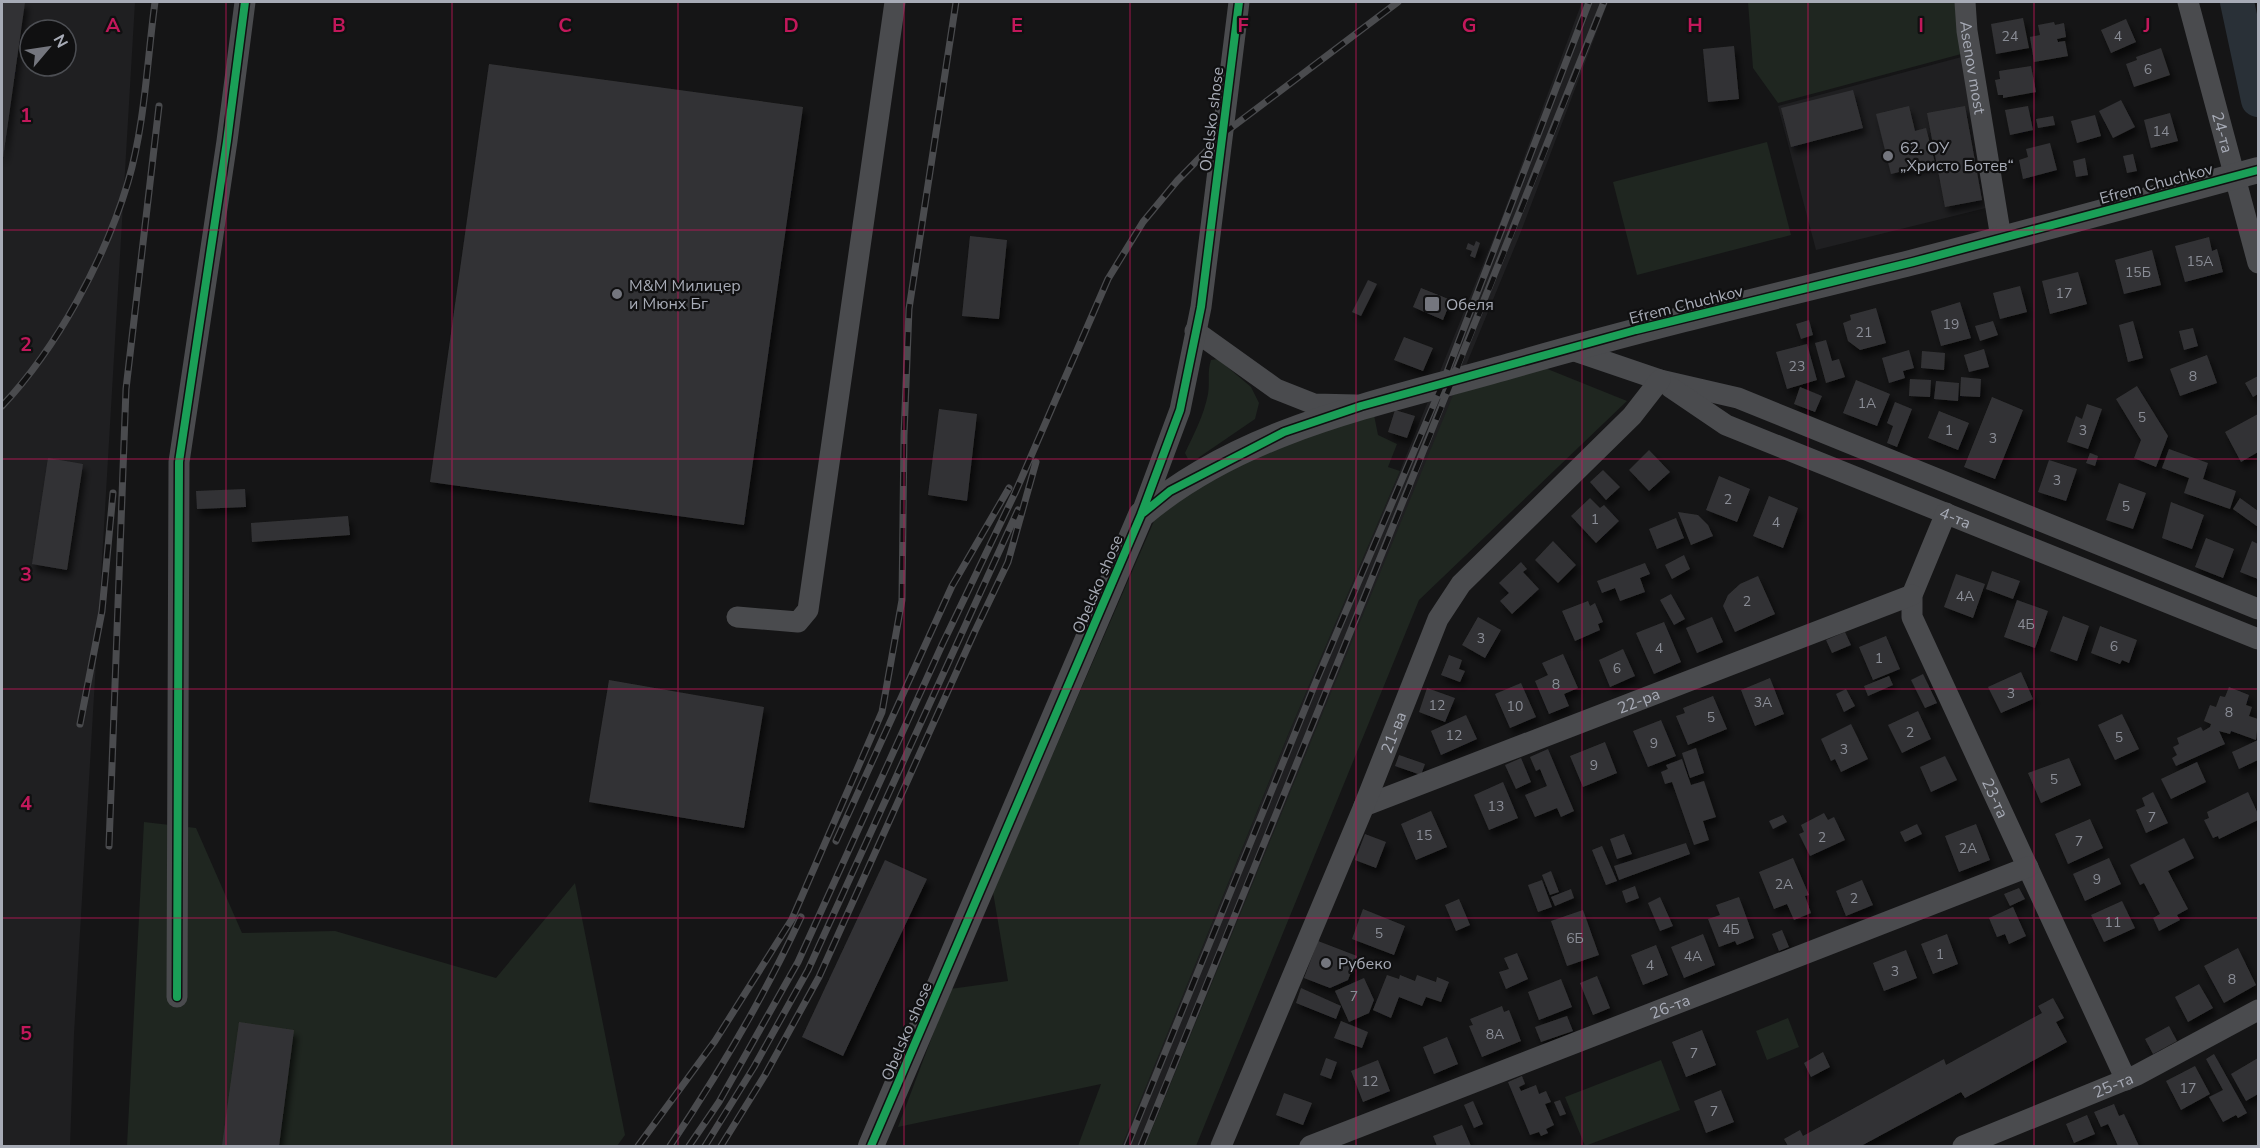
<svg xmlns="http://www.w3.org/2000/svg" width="2260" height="1148" font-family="'Nunito Sans',sans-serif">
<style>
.built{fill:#1f1f21;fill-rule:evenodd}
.green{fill:#1f2620}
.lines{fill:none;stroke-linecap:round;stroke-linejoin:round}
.river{stroke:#293037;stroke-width:34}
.building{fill:#333335;filter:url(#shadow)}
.minor{stroke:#4a4b4e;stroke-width:21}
.tertiary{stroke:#4a4b4e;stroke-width:26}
.rail-casing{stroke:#4a4b4e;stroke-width:7}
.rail{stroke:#101011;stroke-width:4.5;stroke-dasharray:14;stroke-linecap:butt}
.cycleway-casing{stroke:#101011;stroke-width:11}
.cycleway{stroke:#1a9f57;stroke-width:8}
.grid{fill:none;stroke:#c2185b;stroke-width:1.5;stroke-opacity:0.55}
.poi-dot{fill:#74767e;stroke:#101011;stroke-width:2}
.labels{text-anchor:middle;stroke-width:4.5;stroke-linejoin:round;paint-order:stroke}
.number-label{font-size:14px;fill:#8a8d96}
.street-label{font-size:16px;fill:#a7abb6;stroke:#101011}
.poi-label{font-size:16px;fill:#a7abb6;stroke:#101011;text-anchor:start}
.grid-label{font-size:20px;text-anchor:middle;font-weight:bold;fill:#c2185b;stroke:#101011;stroke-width:4.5;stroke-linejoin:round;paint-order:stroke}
</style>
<defs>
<filter id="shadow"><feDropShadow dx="3.5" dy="6" stdDeviation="3" flood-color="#0009"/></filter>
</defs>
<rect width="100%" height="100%" fill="#151516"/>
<path class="built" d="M2,2h133l-61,1032 -4,112h-68zM30,30h36v36h-36z
M1582,2h26l-88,232 -375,912h-23l166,-411 112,-264 100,-249z
M1969,55l25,151 -178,44 -38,-144z"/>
<path class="green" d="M1748,2h213l4,51 -187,50 -25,-35z
M1767,142l24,93 -154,40 -24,-93z
M1218,359l33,28 8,16 -4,16 -57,39 -10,1 -3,-6c9,-19 19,-38 23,-59 2,-12 -1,-22 3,-34z
M1545,368l82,33 -208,199 -223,546h-51l308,-751z
M1374,415l4,20 19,9 -9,23 12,4 -112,264 -166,411h-44l23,-62 -203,43 52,-138 58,-8 -15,-89 161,-371 28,-28 125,-61z
M144,822l52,6 46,105 93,-2 161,47 79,-95 50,252 -8,11h-490z
M1788,1018l11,29 -32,13 -11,-29z
M1661,1060l19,50 -95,36 -20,-49z"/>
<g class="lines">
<path class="river" d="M2237,2l21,98"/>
</g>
<path class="building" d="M2,2h23l-22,156h-1z
M2023,18l6,30 -33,6 -5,-30z
M2126,19l10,23 -25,11 -10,-23z
M2054,22l1,3 9,-2 2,14 -9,2 1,3 7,-1 3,15 -34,6 -4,-25 10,-2 -2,-10z
M1734,46l5,53 -31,3 -5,-53z
M2161,48l9,27 -36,12 -8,-23 11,-4 -1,-3z
M489,64l314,43 -59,418 -314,-43z
M2031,66l5,26 -33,6v-3h-5l-3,-15 5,-1 -1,-8z
M1853,90l10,38 -72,19 -10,-39z
M2121,100l14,27 -22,11 -14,-27z
M1909,106l6,25 11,-3 9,35 -44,11 -15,-60z
M1965,106l17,94 -37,7 -18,-94z
M2028,106l5,24 -23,5 -5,-25z
M2170,113l8,28 -27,7 -7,-28z
M2095,115l6,21 -24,7 -6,-22z
M2053,116l2,9 -17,3 -2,-9z
M2050,143l7,27 -34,9 -4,-19 9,-3 -2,-8z
M2133,154l4,17 -10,2 -4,-17z
M2085,158l3,17 -12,2 -3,-16z
M970,236l37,4 -8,79 -37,-3z
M2209,237l3,14 5,-2 6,23 -38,10 -10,-36z
M1476,241l4,2 -5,15 -5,-2 2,-5 -6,-2 2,-6 6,3z
M2152,250l9,35 -37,9 -9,-34z
M2078,272l9,32 -37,10 -8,-33z
M1368,280l9,4 -16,32 -9,-4z
M2020,286l7,26 -27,7 -7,-26z
M1421,288l30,12 -8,20 -30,-13z
M1960,302l11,36 -30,8 -10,-35z
M1876,308l10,35 -26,7 -12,-9 -5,-18 8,-3 -1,-5z
M1809,320l4,15 -12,4 -5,-15z
M1993,321l5,14 -18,6 -5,-15z
M2133,321l10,37 -15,4 -9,-37z
M2193,328l5,18 -14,4 -5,-19z
M1404,337l29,11 -10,23 -29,-11z
M1826,340l6,21 7,-2 6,18 -19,6 -11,-40z
M1807,344l10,36 -30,9 -11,-37z
M1984,349l5,18 -20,5 -5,-17z
M1909,350l5,18 -11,3 2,7 -16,5 -7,-25z
M1922,351l23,2 -1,17 -23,-2z
M2207,355l10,28 -37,13 -10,-27z
M2258,376v18l-5,3 -8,-14z
M1961,377l20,2 -1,18 -20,-1z
M1910,379l21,1 -1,17 -21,-1z
M1856,380l34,14 -13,32 -34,-13z
M1936,381l23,2 -1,18 -24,-2z
M2137,386l31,50 -12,31 -22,-9 7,-18 -25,-41z
M1800,387l22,9 -7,16 -21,-8z
M1992,397l31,13 -28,69 -31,-12z
M1895,402l17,7 -15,38 -10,-4 6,-17 -6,-3z
M2087,404l15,5 -14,40 -21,-7 9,-26 6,3z
M939,409l38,5 -10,87 -39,-6z
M1395,410l20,6 -8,22 -19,-6z
M1939,411l30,12 -11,27 -30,-12z
M2258,414v38l-17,10 -16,-30z
M2169,449l39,14 -5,16 33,12 -6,18 -46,-16 5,-15 -27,-10z
M1649,450l21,22 -21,19 -20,-21z
M2090,453l8,3 -3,10 -9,-3z
M48,458l35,6 -16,106 -35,-6z
M2049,460l28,9 -11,32 -28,-9z
M1603,470l17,17 -14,13 -16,-18z
M1719,476l31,13 -13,33 -31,-12z
M2119,483l27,10 -13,36 -27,-9z
M245,489l1,18 -49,2 -1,-18z
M1769,496l29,12 -15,40 -30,-12z
M1590,498l10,10 4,-3 15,16 -23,22 -25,-27z
M2240,498l18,13v16l-25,-18z
M2171,502l33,13 -12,34 -30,-11z
M1678,512l20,3 10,10 5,11 -22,9z
M348,516l2,19 -98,7 -1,-19z
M1676,518l8,20 -27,11 -8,-20z
M2206,538l28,11 -11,29 -28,-11z
M1553,541l23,24 -18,18 -23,-23z
M2252,541l6,3v35l-18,-7z
M1684,555l6,14 -18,10 -7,-14z
M1521,562l6,7 -4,3 16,17 -27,25 -12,-13 9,-8 -10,-10z
M1645,563l5,11 -10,4 5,14 -25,9 -5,-13 -13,5 -5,-12z
M1992,571l28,10 -7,18 -27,-10z
M1956,574l29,10 -12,34 -29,-11z
M1758,576l17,38 -40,18 -12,-26 5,-11 12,-11z
M1671,594l14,25 -11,6 -14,-25z
M2017,600l31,11 -13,37 -31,-11z
M1588,601l2,5 5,-3 8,19 -5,2 2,6 -25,11 -13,-30z
M2063,616l26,10 -12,35 -27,-10z
M1478,617l23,13 -16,28 -23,-13z
M1712,617l11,25 -26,11 -11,-25z
M1664,622l17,40 -27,12 -18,-41z
M2100,626l37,14 -8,23 -7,-3 -2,4 -29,-11z
M1845,632l6,13 -19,8 -6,-13z
M1886,636l14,33 -27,11 -14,-33z
M1623,649l12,27 -25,11 -11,-27z
M1563,654l15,34 -14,6 5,12 -20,8 -14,-33 13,-6 -6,-12z
M1449,655l13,5 -3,9 6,2 -5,11 -19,-7z
M2021,672l12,27 -32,14 -13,-26z
M1923,674l14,29 -12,5 -14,-28z
M1889,676l4,9 -25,11 -4,-10z
M1770,678l14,36 -29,12 -14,-36z
M609,680l155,27 -20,121 -155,-26z
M1521,683l15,34 -26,11 -15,-34z
M2229,687l20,8 -3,10 6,2 -3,9 9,3 -2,21 -25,-9 -1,3 -11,-3 6,13 -49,22 -4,-8 5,-3 -4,-8 6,-3 -2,-6 24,-11 2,4 7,-4 1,-3 -7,-3 6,-16 6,2 4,-11 5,1z
M1427,688l28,10 -10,24 -26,-10z
M1846,689l9,17 -11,6 -8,-18z
M1713,696l14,33 -39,16 -12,-29 9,-3 -2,-5z
M1918,711l13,28 -29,14 -14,-28z
M2122,714l17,35 -24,11 -17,-35z
M1466,715l11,24 -36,16 -10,-24z
M1661,720l15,36 -28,11 -15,-36z
M1851,724l17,35 -27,13 -6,-13 -4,2 -10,-22z
M2258,740v20l-19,9 -7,-17z
M1605,742l12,31 -34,14 -13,-31z
M1696,748l8,25 -14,5 -8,-25z
M1548,749l26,62 -13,6 -4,-9 -22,9 -10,-22 22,-9 -7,-17 -4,2 -6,-14z
M1399,755l26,9 -4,11 -26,-9z
M1945,756l12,24 -26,12 -11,-25z
M1521,758l10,24 -15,7 -11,-24z
M2069,758l12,27 -40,18 -13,-30z
M1682,759l9,26 13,-4 12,36 -13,4 6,19 -15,5 -22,-63 -7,2 -4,-12 7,-3 -2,-4z
M2197,762l9,20 -35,17 -10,-20z
M1503,782l15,36 -29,12 -15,-35z
M2153,792l15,31 -22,10 -10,-23 9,-4 -3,-8z
M2248,792l10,22v6l-39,19 -1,-3 -5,2 -9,-18 5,-2 -2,-6z
M1431,811l16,36 -31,13 -15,-36z
M1824,813l4,7 6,-3 11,23 -35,16 -11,-22 5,-2 -3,-7z
M1783,815l4,7 -14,7 -4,-8z
M2090,819l13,29 -35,16 -13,-30z
M1917,824l5,10 -17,8 -5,-10z
M1976,824l14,36 -31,12 -14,-36z
M1365,834l21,8 -10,26 -21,-8z
M1624,834l8,20 -15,5 -7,-20z
M2184,838l10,20 -26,13 20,38 -11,6 3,5 -21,11 -6,-13 7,-4 -16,-31 -4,2 -10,-20z
M1686,843l4,11 -71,26 -5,-14z
M1602,846l15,35 -11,4 -14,-35z
M1793,858l16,37 -4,1 6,17 -17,7 -7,-16 -13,5 -15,-37z
M2109,858l12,26 -36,17 -12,-27z
M885,860l42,19 -84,177 -41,-19z
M1551,871l8,21 -9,3 -8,-20z
M1542,880l10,27 -14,5 -10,-27z
M1862,880l11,25 -27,11 -10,-25z
M1635,886l4,12 -13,5 -4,-12z
M2019,888l6,11 -15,7 -6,-12z
M1571,889l3,9 -19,8 -4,-9z
M1660,897l13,29 -13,5 -12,-28z
M1739,897l15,41 -17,7 -2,-4 -16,6 -11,-28 12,-4 -4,-10z
M1459,899l11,26 -14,6 -11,-26z
M2122,901l13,27 -31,14 -13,-27z
M2013,907l13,29 -17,8 -4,-10 -8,3 -8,-19z
M1363,909l42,17 -11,29 -42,-16z
M1583,910l16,45 -32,11 -16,-45z
M1782,930l7,17 -10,4 -7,-17z
M1703,934l12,31 -31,13 -13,-31z
M1947,934l11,30 -25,10 -12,-30z
M1318,941l39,15 -9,24 -18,8 -26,-10z
M1656,945l12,30 -25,10 -12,-30z
M2238,948l18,37 -32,18 -20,-37z
M1906,950l11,28 -33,13 -11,-28z
M1517,953l11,26 -22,10 -7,-17 10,-3 -5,-11z
M1387,975l12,4 1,-4 15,6 2,-6 19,7 1,-5 12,5 -8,20 -15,-5 -4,9 -23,-9 -8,21 -18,-8z
M1597,976l13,32 -17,7 -13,-32z
M1364,978l10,22 -5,13 -20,9 -14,-31z
M1561,979l11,28 -33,13 -11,-28z
M2199,984l14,24 -25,14 -13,-25z
M1301,988l40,18 -5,13 -40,-16z
M2053,998l11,20 -8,4 11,20 -102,56 -4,-6 -100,54h-73l-4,-7 16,-9 3,6 141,-77 2,6 96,-52 -4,-7z
M1502,1006l2,6 5,-2 12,31 -39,16 -13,-31 4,-1 -3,-6z
M1567,1016l6,15 -32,11 -6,-15z
M1341,1021l27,11 -6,16 -28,-10z
M239,1022l55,8 -15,116h-57z
M2169,1026l8,15 -24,13 -8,-15z
M1702,1030l14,35 -30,12 -14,-35z
M1447,1037l11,27 -24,10 -11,-27z
M1823,1052l7,15 -19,10 -7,-14z
M2214,1054l33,59 -9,5 -2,-3 -13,7 -14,-25 14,-7 -17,-31z
M1326,1058l11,4 -6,17 -11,-4z
M2258,1058v36l-12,7 -15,-27z
M1378,1060l12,31 -27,11 -12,-31z
M2195,1066l15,28 -29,16 -15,-29z
M1522,1076l3,8 -6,3 2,4 15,-6 3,9 7,-3 5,11 -6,2 9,21 -8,4 2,4 -7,3 -2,-4 -9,3 -22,-53z
M1721,1090l13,32 -28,11 -12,-32z
M1284,1093l28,10 -9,22 -27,-10z
M1560,1100l6,14 -6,2 -6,-14z
M1473,1101l10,23 -9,4 -10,-23z
M2114,1104l5,12 5,-2 15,32h-21l-10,-22 -7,3 -7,-15z
M2087,1115l8,19 -21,9 -8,-19z
M1462,1125l9,21h-34l-4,-10z"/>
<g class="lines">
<g class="minor">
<path id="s1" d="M1965,2l2,29 34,207"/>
<path id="s2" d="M2188,2l70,261"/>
<path d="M1195,331l81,58 38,15 42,1"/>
<path d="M1569,349l91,31 78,18 520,211"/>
<path id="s3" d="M1670,387l56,38 532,214"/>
<path id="s4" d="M1946,513l-34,82v22l214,463"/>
<path d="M1141,515l39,-105 21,-103 38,-305"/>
<path d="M737,617l61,5 10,-12 87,-608"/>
<path id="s5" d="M1364,806l548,-211"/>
<path d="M177,997l2,-535 48,-321 18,-139"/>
<path id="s6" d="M1221,1146l143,-340 74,-187 23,-35 171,-168 28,-36"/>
<path id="s7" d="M1310,1146l718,-279"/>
<path id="s8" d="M1963,1146l174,-71 121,-65"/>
</g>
<path class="tertiary" d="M871,1146l270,-631c104,-88 241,-112 369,-149 132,-38 266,-70 400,-103 117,-30 233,-62 348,-93"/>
<defs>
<path id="rail" d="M2,406c55,-58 103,-147 126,-224 17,-58 19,-121 27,-180
M80,724l22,-113 11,-118
M836,841l116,-255 57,-98
M109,846l17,-457 33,-283
M638,1146l77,-105 77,-122 90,-207 20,-112 2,-165 5,-126 47,-307
M670,1146c49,-73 94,-149 131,-229
M689,1146l30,-44 79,-140 144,-317 73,-152 93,-214 35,-57 34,-41 46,-47 175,-132
M705,1146l49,-79 54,-97 210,-460
M721,1146l44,-71 54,-98 156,-346 33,-69 28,-100
M1127,1146l188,-462 127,-299 147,-383
M1141,1146c154,-381 312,-762 463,-1144"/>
</defs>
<use href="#rail" class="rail-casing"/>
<use href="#rail" class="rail"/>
<defs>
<path id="cycleway" d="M1143,513l27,-22 114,-59 77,-26 275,-76 277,-68 345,-92
M177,997l2,-535 48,-321 18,-139
M871,1146l270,-631 39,-105 21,-103 38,-305"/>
</defs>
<use href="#cycleway" class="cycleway-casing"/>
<use href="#cycleway" class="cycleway"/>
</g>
<path class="grid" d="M226,2v1144M452,2v1144M678,2v1144M904,2v1144M1130,2v1144M1356,2v1144M1582,2v1144M1808,2v1144M2034,2v1144M2,230h2256M2,459h2256M2,689h2256M2,918h2256"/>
<g class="poi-dot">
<circle cx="1888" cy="156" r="6"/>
<circle cx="617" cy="294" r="6"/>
<rect x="1424" y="296" width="16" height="16" rx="3"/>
<circle cx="1326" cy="963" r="6"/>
</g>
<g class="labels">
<g class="number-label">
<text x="2010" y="41">24</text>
<text x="2118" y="41">4</text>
<text x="2148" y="74">6</text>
<text x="2161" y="136">14</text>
<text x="2200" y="266">15А</text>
<text x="2138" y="277">15Б</text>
<text x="2064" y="298">17</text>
<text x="1951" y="329">19</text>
<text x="1864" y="337">21</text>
<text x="1797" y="371">23</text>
<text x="2193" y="381">8</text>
<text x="1867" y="408">1А</text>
<text x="2142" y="422">5</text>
<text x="1949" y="435">1</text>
<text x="2083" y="435">3</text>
<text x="1993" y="443">3</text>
<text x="2057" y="485">3</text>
<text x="1728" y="504">2</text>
<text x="2126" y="511">5</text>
<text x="1595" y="524">1</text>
<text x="1776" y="527">4</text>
<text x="1965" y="601">4А</text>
<text x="1747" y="606">2</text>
<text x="2026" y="629">4Б</text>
<text x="1481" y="643">3</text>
<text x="2114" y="651">6</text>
<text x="1659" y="653">4</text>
<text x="1879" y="663">1</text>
<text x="1617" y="673">6</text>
<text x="1556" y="689">8</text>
<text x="2011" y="698">3</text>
<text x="1763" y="707">3А</text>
<text x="1437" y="710">12</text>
<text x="1515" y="711">10</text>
<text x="2229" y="717">8</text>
<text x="1711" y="722">5</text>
<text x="1910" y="737">2</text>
<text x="1454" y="740">12</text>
<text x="2119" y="742">5</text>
<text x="1654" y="748">9</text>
<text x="1844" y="754">3</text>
<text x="1594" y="770">9</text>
<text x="2054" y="784">5</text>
<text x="1496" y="811">13</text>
<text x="2152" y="822">7</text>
<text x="1424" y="840">15</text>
<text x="1822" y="842">2</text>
<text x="2079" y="846">7</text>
<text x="1968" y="853">2А</text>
<text x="2097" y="884">9</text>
<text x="1784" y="889">2А</text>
<text x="1854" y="903">2</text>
<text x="2113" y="927">11</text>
<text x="1731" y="934">4Б</text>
<text x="1379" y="938">5</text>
<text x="1575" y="943">6Б</text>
<text x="1940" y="959">1</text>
<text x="1693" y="961">4А</text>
<text x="1650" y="970">4</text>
<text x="1895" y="976">3</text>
<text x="2232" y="984">8</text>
<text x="1354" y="1001">7</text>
<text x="1495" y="1039">8А</text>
<text x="1694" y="1058">7</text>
<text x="1370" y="1086">12</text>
<text x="2188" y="1093">17</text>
<text x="1714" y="1116">7</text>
</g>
<g class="street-label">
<text dy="6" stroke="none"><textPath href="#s1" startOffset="66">Asenov most</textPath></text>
<text transform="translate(1211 119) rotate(-83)" y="6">Obelsko shose</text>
<text dy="6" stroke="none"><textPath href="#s2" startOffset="135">24-та</textPath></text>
<text transform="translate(2156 183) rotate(-15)" y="6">Efrem Chuchkov</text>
<text transform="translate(1686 304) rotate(-14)" y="6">Efrem Chuchkov</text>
<text dy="6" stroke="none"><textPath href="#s3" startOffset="315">4-та</textPath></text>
<text transform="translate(1097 584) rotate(-67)" y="6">Obelsko shose</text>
<text dy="6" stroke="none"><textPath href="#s5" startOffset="294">22-ра</textPath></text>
<text dy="6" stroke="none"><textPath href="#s6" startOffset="448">21-ва</textPath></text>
<text dy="6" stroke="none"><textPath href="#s4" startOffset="310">23-та</textPath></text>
<text dy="6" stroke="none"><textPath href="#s7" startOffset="386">26-та</textPath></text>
<text transform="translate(906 1031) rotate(-67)" y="6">Obelsko shose</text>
<text dy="6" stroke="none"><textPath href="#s8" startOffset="162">25-та</textPath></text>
</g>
<g class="poi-label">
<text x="1900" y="153">62. ОУ<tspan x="1900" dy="18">„Христо Ботев“</tspan></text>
<text x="629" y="291">М&amp;M Mилицер<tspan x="629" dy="18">и Мюнх Бг</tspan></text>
<text x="1446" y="310">Обеля</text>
<text x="1338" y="969">Рубеко</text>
</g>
</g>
<g class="grid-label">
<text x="113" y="32">A</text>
<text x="339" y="32">B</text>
<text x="565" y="32">C</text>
<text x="791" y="32">D</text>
<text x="1017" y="32">E</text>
<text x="1243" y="32">F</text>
<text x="1469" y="32">G</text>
<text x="1695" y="32">H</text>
<text x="1921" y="32">I</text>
<text x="2147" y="32">J</text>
<text x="26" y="122">1</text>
<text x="26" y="351">2</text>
<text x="26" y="581">3</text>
<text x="26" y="810">4</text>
<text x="26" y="1040">5</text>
</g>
<rect width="2260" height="1148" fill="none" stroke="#a7abb6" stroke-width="6"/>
<g transform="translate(48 48) rotate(61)"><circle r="28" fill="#101011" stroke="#4c4e53" stroke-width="1.5"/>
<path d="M0-4.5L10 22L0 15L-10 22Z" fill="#74767e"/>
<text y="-9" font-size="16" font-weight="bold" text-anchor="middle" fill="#a7abb6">N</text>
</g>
</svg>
